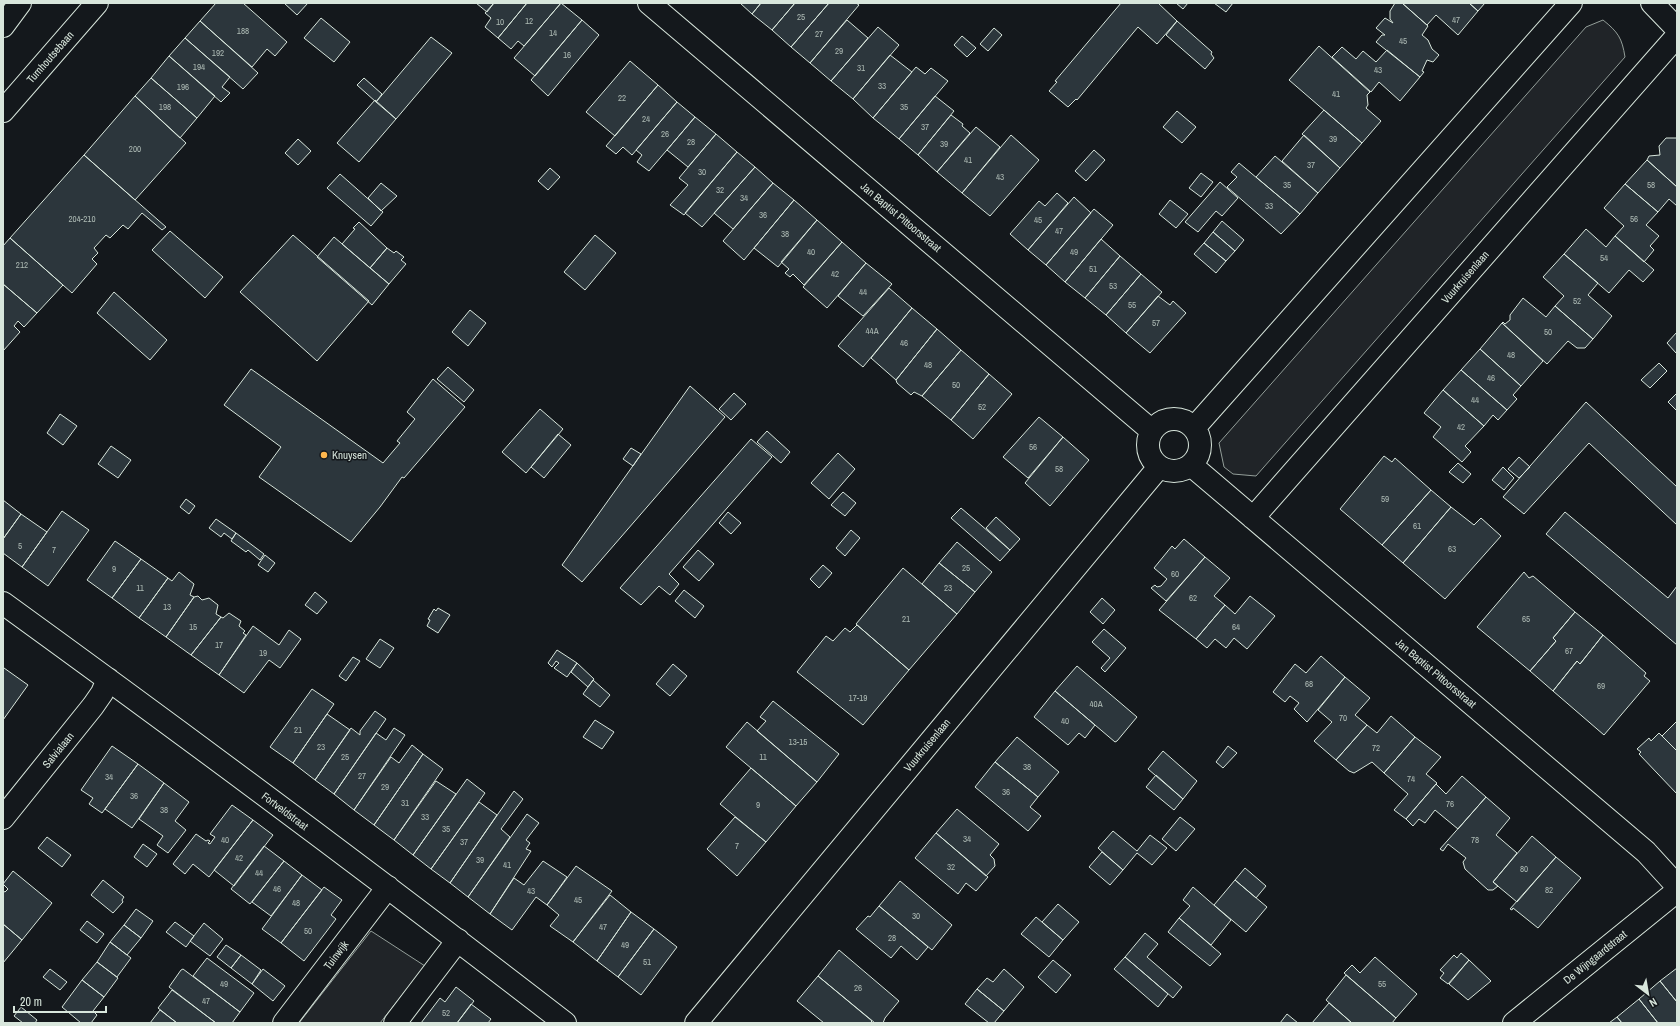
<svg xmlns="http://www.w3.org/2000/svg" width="1680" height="1026" font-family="'Archivo Narrow',sans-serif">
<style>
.green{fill:#202428;stroke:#939e99}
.building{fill:#2c363c;stroke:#d8e6dc}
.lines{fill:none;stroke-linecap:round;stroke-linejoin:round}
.minor-casing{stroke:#d8e6dc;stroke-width:24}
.major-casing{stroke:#d8e6dc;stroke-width:24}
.minor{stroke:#14181c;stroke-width:22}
.major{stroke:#14181c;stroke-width:22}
.poi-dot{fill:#ffb74d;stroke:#14181c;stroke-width:1.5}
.labels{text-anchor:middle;stroke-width:3;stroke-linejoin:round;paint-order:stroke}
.number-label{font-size:9px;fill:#adbab4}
.street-label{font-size:11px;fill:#d8e6dc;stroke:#14181c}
.poi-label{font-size:11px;fill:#d8e6dc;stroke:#14181c;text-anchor:start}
</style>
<rect width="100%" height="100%" fill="#14181c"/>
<path class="green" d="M1603,20c15,12 19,18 22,37l-369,419 -23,-2 -9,-7 -5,-24 367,-416z
M371,931l54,35 -45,57h-81z"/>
<path class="building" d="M216,3h27l44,39 -12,14 -8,-7 -15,18 -52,-46z
M284,3h24l-11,12z
M476,3h18l-7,9z
M494,3h33l-29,35 -13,-11 6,-9 -6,-5z
M527,3h34l-37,43 -6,-5 -7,8 -13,-11z
M561,3l21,17 -47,56 -21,-18z
M740,3h21l-9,11z
M761,3h34l-23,27 -20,-16z
M795,3h34l-38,44 -19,-17z
M829,3h27l3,2 -49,58 -19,-16z
M1121,3h37l19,18 -20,23 -19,-17 -61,73 -1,-1 -8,8 -19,-16 8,-9 -2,-1z
M1176,3h12l-5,6z
M1214,3h19l-7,9z
M1395,3h7l26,23 -6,9 6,5 4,9 7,6 -6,7 -6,-2 -5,11 2,1 -4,5 -44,-35 6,-7h3l-9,-7 9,-10 8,5 -3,-4v-8z
M1402,3h67l9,8 -20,24 -22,-20 -9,10z
M1469,3h16l-7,8z
M321,18l29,24 -16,20 -30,-24z
M582,20l17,15 -51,61 -17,-16z
M847,20l21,18 -37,43 -21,-18z
M200,21l58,52 -15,16 -58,-51z
M1177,21l35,31 -1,2 3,4 -9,11 -39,-34z
M878,27l21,18 -46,54 -22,-18z
M994,28l8,7 -14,16 -8,-7z
M962,36l14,12 -9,9 -13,-12z
M431,37l21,16 -56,66 -20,-17z
M185,38l45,39 -8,10 8,6 -9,9 -52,-46z
M1319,46l51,46 -3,3 1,10 -2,3 15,13 -19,22 -73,-63z
M1342,47l14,12 7,-8 13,11 11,-12 33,27 -20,24 -21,-19 -8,10 -39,-35z
M890,55l22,17 -39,46 -20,-19z
M169,56l46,40 -18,22 -46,-40z
M630,61l28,24 -43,51 -29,-24z
M916,67l9,7 6,-6 17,13 -49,58 -26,-21z
M151,78l46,40 -17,20 -45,-42z
M364,78l18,16 -6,8 -19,-17z
M658,85l19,17 -45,53 -9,-8 -7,7 -10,-8z
M135,96l51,47 -51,57 -51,-45z
M935,96l19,15 -36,44 -19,-16z
M375,100l21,19 -37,43 -22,-19z
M677,102l18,15 -46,54 -12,-9 5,-7 -6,-5z
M1324,110l38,33 -22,25 -38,-34z
M1177,111l19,16 -14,16 -19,-16z
M951,115l12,9 -1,2 8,7 -33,39 -19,-17z
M695,117l21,17 -28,33 -21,-17z
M976,127l24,20 -38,46 -25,-21z
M716,134l21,18 -53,63 -14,-10 18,-20 -9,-7z
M1011,135l28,25 -49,56 -28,-23z
M1304,135l36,33 -22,25 -36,-32z
M1666,138h11v49l-30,-27 2,-4 11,-1 -1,-9z
M298,139l13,12 -13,14 -13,-12z
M1094,150l11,10 -19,21 -11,-10z
M737,152l18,15 -53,60 -17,-14z
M84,155l82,72 -4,3 -20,-17 -14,16 -5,-4 -13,13 -4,-3 -12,13 4,5 -6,6 5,5 -25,29 -62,-55z
M1275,156l43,37 -18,21 -44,-37z
M1647,160l30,27v19l-8,-7 -11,13 -33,-28z
M1239,163l61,51 -19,20 -54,-47 10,-10 -6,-5z
M755,167l18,16 -40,46 -19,-16z
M550,168l10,9 -12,13 -10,-9z
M1201,173l12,9 -12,15 -12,-9z
M340,174l43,38 -12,14 -44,-38z
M1220,182l18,16 -16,18 -6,-5 -18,21 -13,-10z
M381,183l16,13 -16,15 -13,-13z
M773,183l21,17 -50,60 -21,-19z
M1625,184l33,28 -12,13 13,11 -9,10 4,4 -10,12 -29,-26 9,-10 -20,-18z
M1057,193l11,10 -40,47 -18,-16 29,-33 6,5z
M1074,197l17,16 -45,52 -18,-15z
M794,200l23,20 -39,47 -24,-19z
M1170,200l18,14 -12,14 -17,-14z
M1094,209l19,16 -48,57 -19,-17z
M817,220l25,22 -38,43 -11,-11 -3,3 -5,-4 4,-4 -8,-7z
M1222,221l22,19 -9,11 -22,-19z
M359,222l28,26 -17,20 -28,-24 13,-15 -2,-1z
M1586,229l20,18 9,-11 39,34 -11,12 -14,-12 -20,23 -45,-39z
M170,231l53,46 -18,21 -53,-48z
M1213,232l22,19 -9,10 -22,-18z
M293,235l76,66 -52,60 -77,-69z
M595,235l21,18 -31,37 -21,-18z
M334,237l55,47 -17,21 -55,-48z
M10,238l53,47 -26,28 -34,-29v-38z
M1101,239l19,17 -35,42 -20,-16z
M842,242l24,21 -39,45 -24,-21z
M1204,243l22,18 -10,12 -22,-19z
M387,248l7,5 2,-2 8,6 -3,3 5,4 -17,20 -19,-16z
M1564,254l34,29 -10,12 24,21 -19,23 -38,-33 9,-10 -21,-19z
M1120,256l21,18 -35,41 -21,-17z
M866,263l26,21 -29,32 -25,-20z
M1141,274l21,18 -36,41 -20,-18z
M3,284l34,29 -13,14 -6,-6 -4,5 6,6 -17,19z
M889,288l23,20 -49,59 -25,-21z
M114,292l53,48 -17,20 -53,-47z
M1158,296l12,9 3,-4 13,12 -36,40 -24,-20z
M1523,298l23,19 9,-11 38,33 -8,9h-8l-9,-7 -21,23 -45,-41 1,-1 2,2 5,-4v-5z
M912,308l25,21 -41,51 -25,-22z
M470,310l16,13 -18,23 -16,-14z
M1502,323l41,38 -22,25 -41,-37z
M937,329l24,21 -39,46 -8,-4 -3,3 -14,-12 -1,-3z
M1677,332v20l-1,1 -9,-10z
M1480,349l41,37 -8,9 4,4 -10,11 -46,-40z
M961,350l28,24 -38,46 -29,-24z
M1659,363l8,8 -17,17 -9,-8z
M448,367l26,23 -10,12 -27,-23z
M251,369l132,94 17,-20 -3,-2 18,-22 -8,-7 26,-33 32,28 -61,71 -2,-1 -22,30 -29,35 -92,-65 22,-30 -57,-42z
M1461,370l46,40 -9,10 -5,-5 -9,11 -41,-36z
M989,374l23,20 -39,45 -22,-19z
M690,386l35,31 -143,165 -20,-17z
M1443,390l41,36 -19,20 6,6 -9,10 -29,-25 8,-10 -17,-14z
M734,393l12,11 -15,16 -12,-11z
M1677,393v18l-9,-9z
M1586,402l91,85v38l-88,-82 -65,71 -21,-17z
M540,409l23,20 -37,44 -24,-21z
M60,414l17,12 -14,19 -16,-12z
M1039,417l24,20 -35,41 -25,-21z
M767,431l23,21 -9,11 -24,-21z
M558,434l13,11 -27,33 -13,-11z
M1063,437l26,23 -39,46 -25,-23z
M751,439l21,18 -103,117 10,10 -9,11 -11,-9 -18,19 -21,-17z
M111,446l20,14 -13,18 -20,-14z
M631,448l10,6 -8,12 -10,-7z
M838,453l17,16 -26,30 -18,-16z
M1384,456l8,6 3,-4 36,32 -49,55 -42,-36z
M1519,457l11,10 -11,11 -11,-9z
M1458,463l13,11 -8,9 -14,-11z
M1503,467l11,11 -10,12 -12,-10z
M1431,490l20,17 -48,56 -21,-18z
M843,492l13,11 -11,13 -14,-11z
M186,499l9,7 -6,8 -9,-7z
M3,500l18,14 -18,25z
M1451,507l23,18 7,-7 20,18 -56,63 -42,-36z
M961,508l49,42 -10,11 -49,-43z
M62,511l27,19 -41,56 -26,-19z
M728,512l13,11 -10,11 -12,-11z
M1565,512l103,86 9,-12v59l-131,-111z
M21,514l26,18 -25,35 -19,-14v-14z
M996,517l24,22 -10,11 -24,-22z
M216,519l20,14 -4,6 -8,-6 -3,4 -12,-9z
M851,530l9,8 -15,18 -9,-8z
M236,533l28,21 -4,6 -12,-10 -2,2 -15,-11z
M1184,539l21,18 -39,44 -15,-13 4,-3 2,2 4,-1 6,-7 -13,-11 18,-22 3,3z
M115,541l26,18 -29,39 -25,-18z
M957,542l35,30 -17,20 -36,-29z
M698,550l16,14 -15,17 -16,-14z
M265,555l10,8 -7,9 -10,-7z
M1205,557l25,21 -16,18 11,9 -29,34 -37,-29z
M141,559l27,19 -29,40 -27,-20z
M939,563l36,29 -18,22 -35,-30z
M823,565l9,8 -13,15 -9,-9z
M903,568l54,46 -48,56 -53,-46z
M179,572l15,12 -4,11 4,2 -28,40 -27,-19 29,-40 4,3z
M1524,572l5,6 4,-2 42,36 -22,26 3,3 -26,30 -53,-44z
M684,590l20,16 -9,12 -20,-17z
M315,592l12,10 -10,12 -12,-9z
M198,596l4,4 7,-2 9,7 -2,9 5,3 -30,38 -25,-18 28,-40z
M1250,596l25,20 -28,33 -13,-11 -8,10 -11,-9 -8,9 -11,-9 29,-34 10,9z
M1102,598l13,12 -12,14 -13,-12z
M438,608l12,7 -12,18 -11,-7 3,-6 -2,-1 6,-10 2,2z
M1575,612l28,23 -23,29 -3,-3 -24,30 -23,-20 26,-30 -3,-3z
M229,613l12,8 -2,5 6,5 -2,2 3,2 -27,40 -28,-20 30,-38 2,1z
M857,625l52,45 -46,55 -66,-53 29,-36 7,5 12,-13 5,4z
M253,626l26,19 10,-15 12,9 -21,29 -11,-8 -25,33 -25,-18z
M1104,629l22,19 -21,24 -4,-4 9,-10 -18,-16z
M1603,635l43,38 -2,3 6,5 -46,54 -51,-44 24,-30 3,3z
M380,639l14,9 -14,20 -14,-9z
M557,650l20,13 -10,14 -13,-9 5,-5 -3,-2 -4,6 -4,-4z
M1321,656l24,21 -38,45 -13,-13 5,-6 -9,-7 -5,6 -12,-10 22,-28 11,9z
M353,657l7,4 -14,20 -7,-5z
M577,663l17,16 -6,8 -17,-15z
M673,664l14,12 -17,20 -14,-12z
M1077,666l60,51 -20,24 -2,1 -60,-51z
M4,668l24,17 -25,35v-51z
M1345,677l25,21 -15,17 12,10 -31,35 -22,-19 18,-19 -14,-12z
M593,680l17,15 -10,12 -17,-13z
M312,689l22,15 -41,59 -23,-16z
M1055,691l40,34 -10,13 -6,-5 -11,12 -34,-28z
M773,701l66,53 -22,28 -60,-51 9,-10 -6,-4z
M375,711l11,8 -52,75 -19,-14 36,-52 9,7v-4z
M327,714l23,16 -35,50 -22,-17z
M1391,716l24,21 -31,36 -12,-11 -18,11 -5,-2 -13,-11 31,-35 10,8z
M595,720l19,12 -12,17 -19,-12z
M1677,721v30l-15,-15z
M747,722l70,60 -21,24 -70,-59z
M394,728l11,7 -51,75 -20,-16 42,-61 10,7z
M1659,733l18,18v43l-38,-40 2,-2 -4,-3 12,-11 2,3z
M1017,737l42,35 -21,25 -43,-35z
M1415,737l26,20 -15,17 11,9 -1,1 -30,35 -12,-9 14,-16 -24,-21z
M412,745l11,9 -49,71 -20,-15 37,-53 8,6z
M112,746l26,18 -36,49 -13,-9 4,-6 -12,-8z
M1228,746l9,7 -14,15 -7,-6z
M1163,751l34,30 -14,18 -35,-30z
M423,754l20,15 -49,71 -20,-15z
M995,762l43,35 -8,10 11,9 -13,15 -53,-44z
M138,764l26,19 -32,45 -27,-19z
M751,768l45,38 -30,36 -46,-38z
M1156,775l27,24 -9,11 -28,-23z
M1462,776l24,21 -28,32 -23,-19 -10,13 -6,-4 -6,7 -7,-7 30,-35 10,10z
M467,779l18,14 -54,76 -18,-14z
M436,781l20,13 -43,61 -19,-15z
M164,783l25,19 -14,19 11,9 -18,23 -11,-8 6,-9 -24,-17z
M514,791l9,8 -22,30 9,8 -42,60 -18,-14z
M1486,797l24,21 -14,17 21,18 -24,29 5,4 -5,4h-5l-23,-21 -2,-7 3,-4 -18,-14 -5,7 -3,-2z
M479,802l18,13 -47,68 -19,-14z
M232,805l21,15 -44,57 -16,-13 -8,10 -12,-10 23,-30 10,7 2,-1 2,1 -2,2 2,1 5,-7 -5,-3z
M957,809l42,35 -9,11 4,4 1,7 -9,10 -50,-43z
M527,814l12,9 -13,17 4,3 -4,6 5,2 -41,63 -22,-17z
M735,817l31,25 -29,34 -30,-27z
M1180,817l15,12 -19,22 -14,-12z
M253,820l20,15 -39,51 -20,-16z
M1113,831l24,20 13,-16 17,13 -15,17 -15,-12 -14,17 -25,-22z
M936,833l52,44 -12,14 -10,-8 -8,11 -43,-36z
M1532,836l24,21 -39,45 -24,-20z
M47,837l24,18 -9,12 -24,-19z
M143,844l14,10 -10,13 -13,-10z
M264,846l20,15 -34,43 -19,-15z
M1102,852l21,18 -13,15 -21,-18z
M1556,857l25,21 -43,50 -25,-20 -1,2 -2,-1z
M284,861l18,14 -31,41 -19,-14z
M543,861l24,16 -20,28 -11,-8 -24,33 -22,-16 24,-36 10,7z
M576,866l36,25 -39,51 -23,-16 9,-11 -12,-10z
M1245,868l21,18 -10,12 -21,-18z
M13,871l39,32 -30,37 -19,-16v-33l2,1 3,-3 -5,-5z
M302,875l20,15 -41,53 -19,-14z
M103,880l21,17 -2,3 1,2 -10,11 -22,-18z
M1235,880l32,27 -21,25 -32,-27z
M900,881l52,44 -20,25 -53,-44z
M324,887l18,13 -11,15 5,4 -32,42 -23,-18z
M1193,887l38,33 -20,25 -32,-27 11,-12 -7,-6z
M610,895l21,17 -34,49 -24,-19z
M1058,904l21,18 -16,18 -21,-18z
M879,906l49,41 -11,13 -16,-14 -10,12 -35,-29 12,-13 2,1z
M136,909l17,12 -12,17 -17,-13z
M631,912l23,17 -36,48 -21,-16z
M1036,917l27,23 -14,17 -28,-23z
M1179,918l42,36 -11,12 -42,-34z
M87,921l17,13 -7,9 -17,-13z
M175,922l19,14 -8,11 -20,-15z
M204,923l19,16 -13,17 -20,-15z
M3,924l19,16 -19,23z
M124,925l17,13 -14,17 -17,-13z
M654,929l23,18 -36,48 -23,-18z
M1145,933l13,11 -11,13 35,30 -9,11 -48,-41z
M110,942l21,16 -14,19 -20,-15z
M226,945l15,10 -10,13 -14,-11z
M839,950l60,51 -14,17 -2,5h-8l-57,-47z
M1461,953l8,7 -21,24 -8,-6 4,-5 -4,-3 14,-15 3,3z
M241,955l20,15 -9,14 -21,-16z
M1125,957l43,37 -10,13 -44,-38z
M1375,957l42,37 -21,24 -52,-45 8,-8 8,8z
M207,958l47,35 -14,19 -47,-36z
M1053,960l18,15 -15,18 -18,-16z
M1469,960l22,21 -23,19 -19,-16z
M97,962l21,16 -14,19 -22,-17z
M1677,968v34l-17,-21z
M50,969l17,13 -7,8 -17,-13z
M183,969l57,43 -8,11h-16l-47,-36 12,-17z
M263,969l22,17 -12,15 -21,-17z
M1004,969l20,18 -20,24 -27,-22 10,-11 6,4z
M1346,975l50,43 -4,5h-40l-26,-23z
M818,976l54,45 -2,2h-46l-27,-22z
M82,980l22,17 -11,14 4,4 -6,8h-10l-19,-16z
M1660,981l17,21v21h-19l-19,-24z
M456,987l18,14 -17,22h-36l19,-25 5,4z
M977,989l27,22 -10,12h-5l-24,-19z
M172,990l44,33h-39l-19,-15z
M1639,999l19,24h-36l-5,-6z
M1329,1003l23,20h-40z
M471,1004l20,15 -3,4h-31z
M21,1007l16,13 -2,3h-12l-9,-7z
M160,1010l17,13h-27z
M1287,1014l11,9h-18z
M1617,1017l5,6h-13z"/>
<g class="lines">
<defs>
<path id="minor" d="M649,3l503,428
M1652,3l25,26
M1148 445a26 26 0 1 1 52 0a26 26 0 1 1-52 0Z
M1194,428l377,-425
M1191,465l455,387 31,34
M1253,518l424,-482
M3,603c189,137 377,277 562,420
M3,818l90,-112 9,-13 6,-14
M284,1023l104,-136
M395,1023l63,-83
M696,1023l463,-556
M1514,1023l163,-132"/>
<path id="major" d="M3,26l17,-23
M3,111l94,-108"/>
</defs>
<use href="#minor" class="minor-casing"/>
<use href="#major" class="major-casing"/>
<use href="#minor" class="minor"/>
<use href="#major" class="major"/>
</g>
<circle class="poi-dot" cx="324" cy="455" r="4"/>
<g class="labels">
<g class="number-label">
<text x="801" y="20">25</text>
<text x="1456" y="23">47</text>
<text x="529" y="24">12</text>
<text x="500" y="25">10</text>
<text x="243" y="34">188</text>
<text x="553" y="36">14</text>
<text x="819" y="37">27</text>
<text x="1403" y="44">45</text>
<text x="839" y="54">29</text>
<text x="218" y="56">192</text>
<text x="567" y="58">16</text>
<text x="199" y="70">194</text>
<text x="861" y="71">31</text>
<text x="1378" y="73">43</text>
<text x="882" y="89">33</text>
<text x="183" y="90">196</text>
<text x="1336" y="97">41</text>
<text x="622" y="101">22</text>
<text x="165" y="110">198</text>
<text x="904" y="110">35</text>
<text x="646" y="122">24</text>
<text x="925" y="130">37</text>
<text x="665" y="137">26</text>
<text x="1333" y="142">39</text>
<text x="691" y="145">28</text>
<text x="944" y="147">39</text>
<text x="135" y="152">200</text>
<text x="968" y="163">41</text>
<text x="1311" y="168">37</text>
<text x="702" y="175">30</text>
<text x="1000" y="180">43</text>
<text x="1287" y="188">35</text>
<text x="1651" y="188">58</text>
<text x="720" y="193">32</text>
<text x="744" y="201">34</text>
<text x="1269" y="209">33</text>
<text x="763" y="218">36</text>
<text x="82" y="222">204-210</text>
<text x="1634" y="222">56</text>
<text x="1038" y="223">45</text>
<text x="1059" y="234">47</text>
<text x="785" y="237">38</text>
<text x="811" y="255">40</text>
<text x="1074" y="255">49</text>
<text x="1604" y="261">54</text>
<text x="22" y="268">212</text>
<text x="1093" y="272">51</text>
<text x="835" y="277">42</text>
<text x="1113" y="289">53</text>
<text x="863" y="295">44</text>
<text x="1577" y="304">52</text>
<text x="1132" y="308">55</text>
<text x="1156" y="326">57</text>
<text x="872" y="334">44A</text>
<text x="1548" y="335">50</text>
<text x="904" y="346">46</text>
<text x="1511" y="358">48</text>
<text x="928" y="368">48</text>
<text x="1491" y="381">46</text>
<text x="956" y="388">50</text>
<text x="1475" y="403">44</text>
<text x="982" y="410">52</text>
<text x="1461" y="430">42</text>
<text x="1033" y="450">56</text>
<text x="1059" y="472">58</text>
<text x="1385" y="502">59</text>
<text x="1417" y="529">61</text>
<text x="20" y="549">5</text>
<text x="1452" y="552">63</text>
<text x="54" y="553">7</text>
<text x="966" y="571">25</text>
<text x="114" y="572">9</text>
<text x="1175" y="577">60</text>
<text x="140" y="591">11</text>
<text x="948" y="591">23</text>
<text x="1193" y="601">62</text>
<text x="167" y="610">13</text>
<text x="906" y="622">21</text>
<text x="1526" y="622">65</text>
<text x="193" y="630">15</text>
<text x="1236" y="630">64</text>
<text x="219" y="648">17</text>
<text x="1569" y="654">67</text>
<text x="263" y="656">19</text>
<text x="1309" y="687">68</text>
<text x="1601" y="689">69</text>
<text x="858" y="701">17-19</text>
<text x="1096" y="707">40A</text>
<text x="1343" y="721">70</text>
<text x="1065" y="724">40</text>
<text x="298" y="733">21</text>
<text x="798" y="745">13-15</text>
<text x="321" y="750">23</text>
<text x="1376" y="751">72</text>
<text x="345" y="760">25</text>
<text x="763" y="760">11</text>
<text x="1027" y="770">38</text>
<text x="362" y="779">27</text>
<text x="109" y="780">34</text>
<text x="1411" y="782">74</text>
<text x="385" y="790">29</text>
<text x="1006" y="795">36</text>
<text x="134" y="799">36</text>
<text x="405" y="806">31</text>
<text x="1450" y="807">76</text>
<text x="758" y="808">9</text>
<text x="164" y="813">38</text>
<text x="425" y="820">33</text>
<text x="446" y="832">35</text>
<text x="967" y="842">34</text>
<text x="225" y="843">40</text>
<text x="1475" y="843">78</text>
<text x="464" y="845">37</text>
<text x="737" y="849">7</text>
<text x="239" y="861">42</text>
<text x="480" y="863">39</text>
<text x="507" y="868">41</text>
<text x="951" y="870">32</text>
<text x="1524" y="872">80</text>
<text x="259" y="876">44</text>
<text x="277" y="892">46</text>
<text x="1549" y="893">82</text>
<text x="531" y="894">43</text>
<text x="578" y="903">45</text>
<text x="296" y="906">48</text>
<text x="916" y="919">30</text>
<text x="603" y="930">47</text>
<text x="308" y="934">50</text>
<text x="892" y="941">28</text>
<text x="625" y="948">49</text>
<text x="647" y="965">51</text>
<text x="224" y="987">49</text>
<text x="1382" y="987">55</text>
<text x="858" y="991">26</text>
<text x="206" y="1004">47</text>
<text x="446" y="1016">52</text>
</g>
<g class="street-label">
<text transform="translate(50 57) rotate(-49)" y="4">Turnhoutsebaan</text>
<text transform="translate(901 217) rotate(40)" y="4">Jan Baptist Pittoorsstraat</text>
<text transform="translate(1465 277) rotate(-49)" y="4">Vuurkruisenlaan</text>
<text transform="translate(1436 673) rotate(40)" y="4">Jan Baptist Pittoorsstraat</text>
<text transform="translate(927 745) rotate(-50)" y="4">Vuurkruisenlaan</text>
<text transform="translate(58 750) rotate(-51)" y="4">Salvialaan</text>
<text transform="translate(285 811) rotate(37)" y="4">Fortveldstraat</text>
<text transform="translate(336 955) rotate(-53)" y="4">Tuinwijk</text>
<text transform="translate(1595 957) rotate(-39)" y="4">De Wijngaardstraat</text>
</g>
<g class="poi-label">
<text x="332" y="459">Knuysen</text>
</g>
</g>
<rect width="1680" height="1026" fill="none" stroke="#d8e6dc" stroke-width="8"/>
<g transform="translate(1648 994) rotate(149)" stroke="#14181c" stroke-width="3" paint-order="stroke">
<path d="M0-3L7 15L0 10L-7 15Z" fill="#d8e6dc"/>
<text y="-6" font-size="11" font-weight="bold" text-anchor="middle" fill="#d8e6dc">N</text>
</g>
<path d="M14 1006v6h92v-6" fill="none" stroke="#d8e6dc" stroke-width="2"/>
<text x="20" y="1006" font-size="12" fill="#d8e6dc" stroke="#14181c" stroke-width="3" paint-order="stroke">20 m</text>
</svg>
